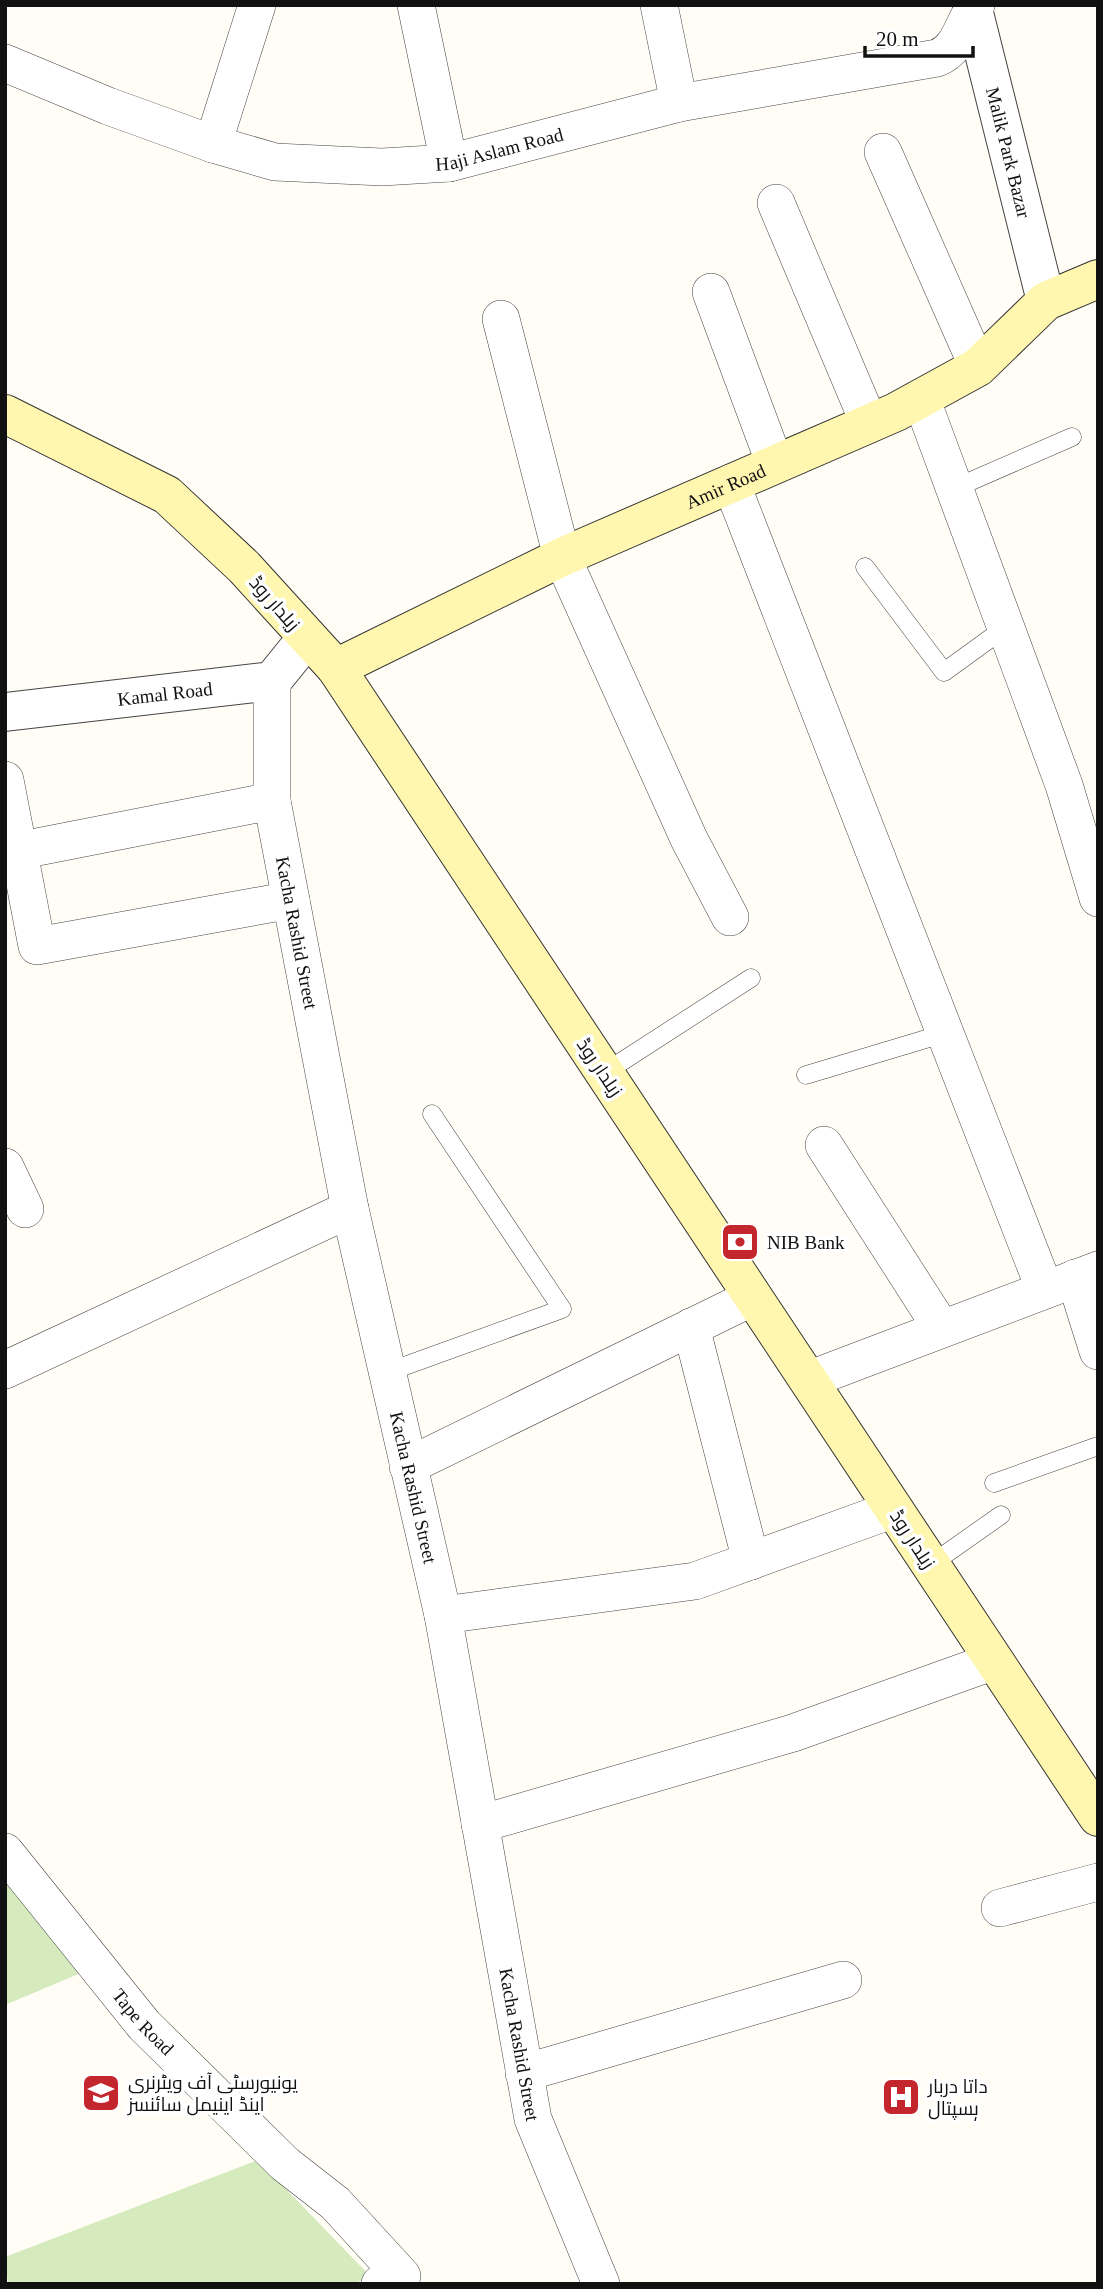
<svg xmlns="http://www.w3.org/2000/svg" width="1103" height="2289" font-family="'Times New Roman',Cairo,serif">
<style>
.green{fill:#d5ebbd}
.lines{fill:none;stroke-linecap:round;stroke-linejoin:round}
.service-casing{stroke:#444;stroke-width:19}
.minor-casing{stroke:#444;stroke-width:38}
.tertiary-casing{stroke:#444;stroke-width:40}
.secondary-casing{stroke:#333;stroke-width:40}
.service{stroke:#fff;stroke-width:18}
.minor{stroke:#fff;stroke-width:37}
.tertiary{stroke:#fff;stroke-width:38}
.secondary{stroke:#fff6b0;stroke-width:38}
.labels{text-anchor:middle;stroke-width:7;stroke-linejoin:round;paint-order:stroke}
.street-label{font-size:19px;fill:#111;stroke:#fff}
.poi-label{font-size:19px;fill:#111;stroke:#fff;text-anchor:start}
</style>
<rect width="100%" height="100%" fill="#fffdf5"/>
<path class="green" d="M5,1871l83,99 -83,35z
M258,2160l113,117 -19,7h-344l-3,-27z"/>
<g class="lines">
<defs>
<path id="service" d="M955,488l117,-51
M865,567l79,105 62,-45
M604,1073l147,-95
M806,1075l140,-42
M388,1372l174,-63 -130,-195
M994,1483l104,-37
M930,1565l71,-50"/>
<g id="minor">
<path d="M416,5l33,158"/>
<path d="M659,5l20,98"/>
<path id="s1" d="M5,63l103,43 105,38 62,18 107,5 67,-4 230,-60 258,-45c23,-9 25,-34 39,-53"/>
<path d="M213,144l44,-139"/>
<path d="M883,152l95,215"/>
<path d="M776,203l93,220"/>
<path d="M711,292l64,172"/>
<path d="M501,319l61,238 127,282 41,78"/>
<path d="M921,398l143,387 34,113"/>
<path d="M731,483l314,807"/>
<path id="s2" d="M272,681v120l78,408 93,406 90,504 68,165"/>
<path d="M5,780l32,166 254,-46"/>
<path d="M17,851l255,-50"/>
<path d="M824,1145l118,184"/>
<path d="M5,1167l20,42"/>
<path d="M1075,1278l23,73"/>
<path d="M691,1327l60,234"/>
<path d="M5,1370l345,-161"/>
<path d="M808,1380l290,-110"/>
<path d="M408,1466l345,-169"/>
<path d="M443,1615l252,-34 199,-72"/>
<path d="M480,1824l313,-91 201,-72"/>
<path id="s3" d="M5,1852l139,173 141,139 50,39 67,73 -22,8"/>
<path d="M1000,1908l98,-26"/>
<path d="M524,2073l319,-93"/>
</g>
<g id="tertiary">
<path id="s4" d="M972,5l74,296"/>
<path id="s5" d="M5,712l267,-31 34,-42"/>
</g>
<g id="secondary">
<path d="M5,414l162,81 77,72 92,101 762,1149"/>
<path id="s6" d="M336,668l226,-111 334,-145 82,-45 68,-66 52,-22"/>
</g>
</defs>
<use href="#service" class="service-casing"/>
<use href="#minor" class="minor-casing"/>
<use href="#tertiary" class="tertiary-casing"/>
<use href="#secondary" class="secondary-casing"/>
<use href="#service" class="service"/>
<use href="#minor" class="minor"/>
<use href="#tertiary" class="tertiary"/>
<use href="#secondary" class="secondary"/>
</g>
<defs>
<symbol id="bank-square" viewBox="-11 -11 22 22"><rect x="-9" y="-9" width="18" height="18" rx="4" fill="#c4262e" stroke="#fff"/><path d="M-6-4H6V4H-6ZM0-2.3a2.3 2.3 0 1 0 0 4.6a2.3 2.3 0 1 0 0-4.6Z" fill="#fff"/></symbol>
<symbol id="university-square" viewBox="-11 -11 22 22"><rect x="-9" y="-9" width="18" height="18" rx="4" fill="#c4262e" stroke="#fff"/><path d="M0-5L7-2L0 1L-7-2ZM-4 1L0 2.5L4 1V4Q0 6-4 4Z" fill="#fff"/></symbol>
<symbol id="hospital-square" viewBox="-11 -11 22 22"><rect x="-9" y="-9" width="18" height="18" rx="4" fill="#c4262e" stroke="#fff"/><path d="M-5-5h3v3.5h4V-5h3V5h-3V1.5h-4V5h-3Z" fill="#fff"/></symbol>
</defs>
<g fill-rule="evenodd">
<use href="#bank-square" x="718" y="1220" width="44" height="44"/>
<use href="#university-square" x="79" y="2071" width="44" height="44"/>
<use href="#hospital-square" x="879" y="2075" width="44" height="44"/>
</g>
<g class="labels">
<g class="street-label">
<text dy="7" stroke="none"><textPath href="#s1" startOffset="514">Haji Aslam Road</textPath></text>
<text dy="7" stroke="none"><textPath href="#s4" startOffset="152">Malik Park Bazar</textPath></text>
<text dy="7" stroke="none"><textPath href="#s6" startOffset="430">Amir Road</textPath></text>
<text transform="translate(275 603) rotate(49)" y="7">زیلدار روڈ</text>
<text dy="7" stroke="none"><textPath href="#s5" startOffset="161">Kamal Road</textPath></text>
<text dy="7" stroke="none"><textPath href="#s2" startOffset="254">Kacha Rashid Street</textPath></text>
<text transform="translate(600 1067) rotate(56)" y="7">زیلدار روڈ</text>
<text dy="7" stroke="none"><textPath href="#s2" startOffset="821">Kacha Rashid Street</textPath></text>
<text transform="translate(913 1539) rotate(57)" y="7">زیلدار روڈ</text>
<text dy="7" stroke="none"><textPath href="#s3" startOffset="219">Tape Road</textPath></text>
<text dy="7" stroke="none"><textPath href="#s2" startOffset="1388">Kacha Rashid Street</textPath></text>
</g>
<g class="poi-label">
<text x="767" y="1249">NIB Bank</text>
<text x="128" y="2089">یونیورسٹی آف ویٹرنری<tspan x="128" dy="22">اینڈ اینیمل سائنسز</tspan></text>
<text x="928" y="2093">داتا دربار<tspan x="928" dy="22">ہسپتال</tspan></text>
</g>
</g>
<rect width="1103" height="2289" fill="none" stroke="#111111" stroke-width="14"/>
<path d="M865 46v10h108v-10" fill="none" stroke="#111111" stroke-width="3.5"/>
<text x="876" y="46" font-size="21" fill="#111111" stroke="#ffffff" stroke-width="5" paint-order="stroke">20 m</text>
</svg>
